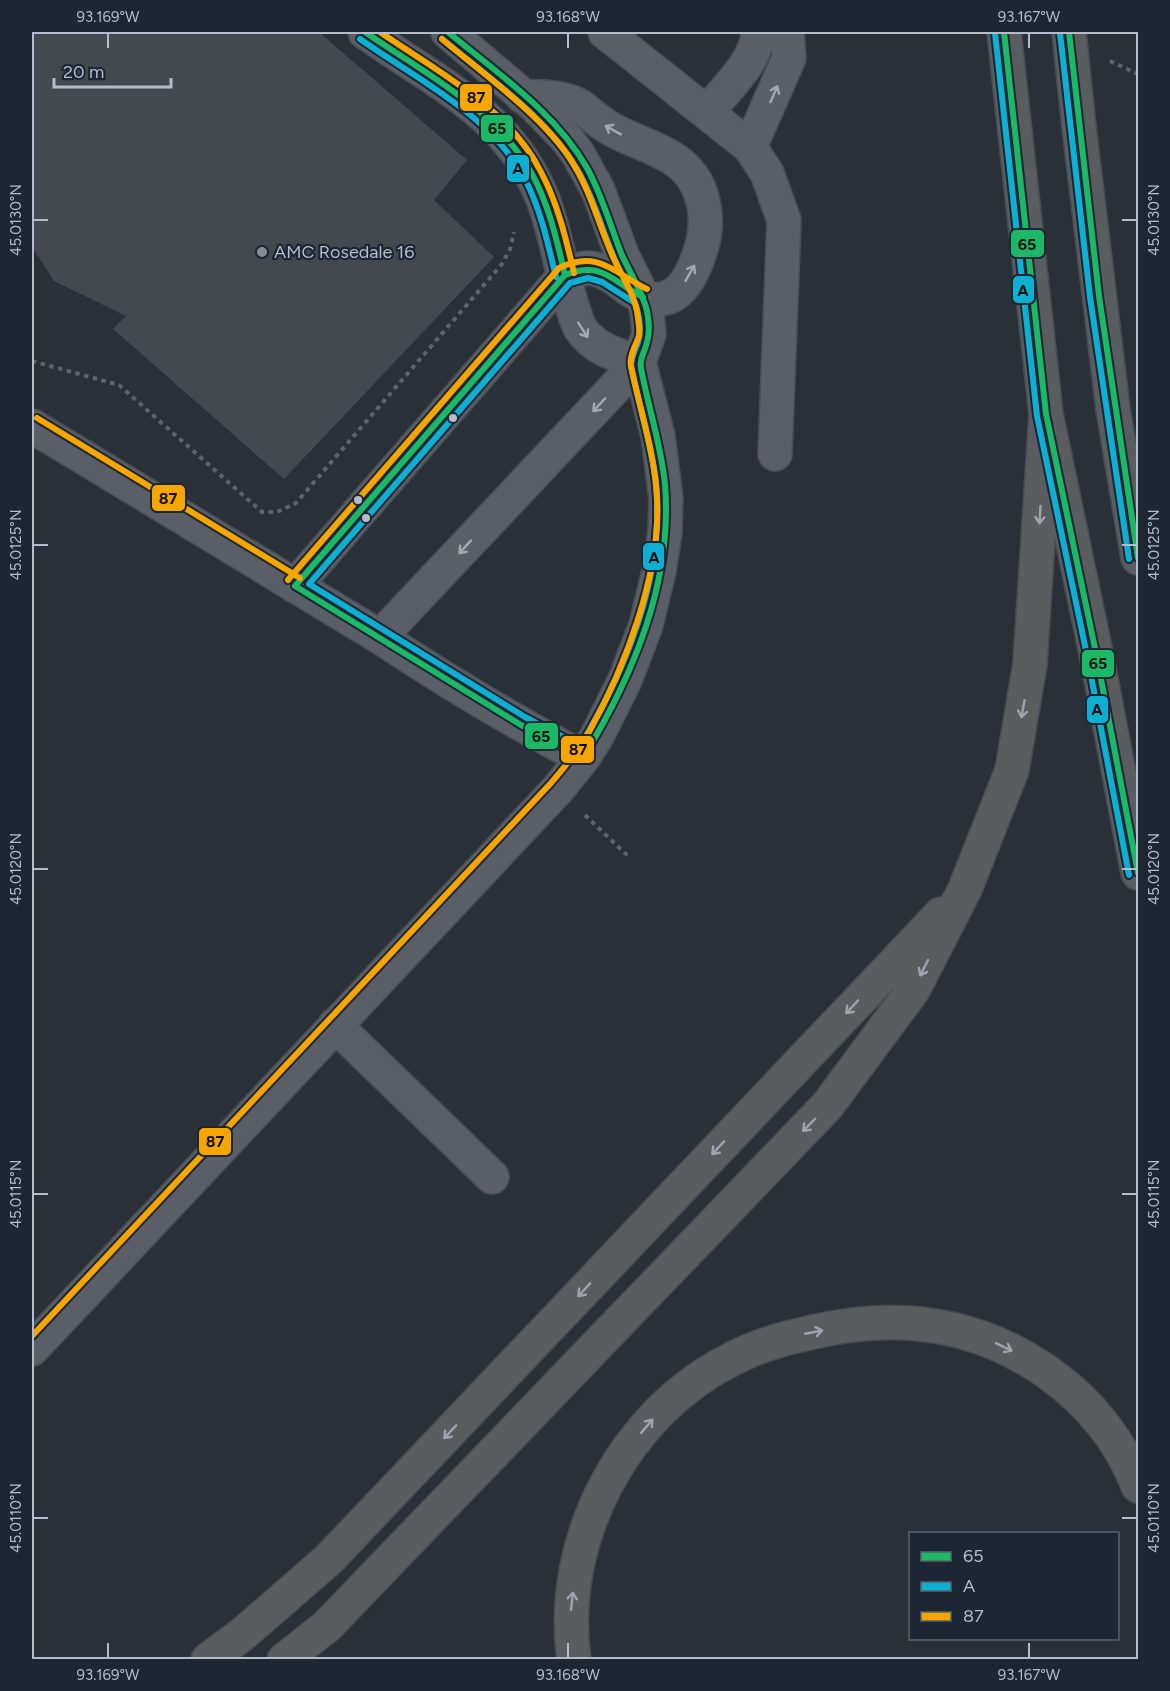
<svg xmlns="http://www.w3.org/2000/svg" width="1170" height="1691" font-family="Figtree,sans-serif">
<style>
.building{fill:#444950}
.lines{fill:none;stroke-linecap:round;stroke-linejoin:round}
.minor-casing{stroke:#484c53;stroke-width:36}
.highway-casing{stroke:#474c53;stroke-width:36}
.path{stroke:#5d636a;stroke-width:4;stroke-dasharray:4.5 4.5;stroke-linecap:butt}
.minor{stroke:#5a5e66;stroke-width:33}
.highway{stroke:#5a5d60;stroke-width:33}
.highway-bridge-casing{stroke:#474c53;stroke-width:36;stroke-linecap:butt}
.highway-bridge{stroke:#5a5d60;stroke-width:33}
.bus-1-casing{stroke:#1d2633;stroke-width:10}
.bus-2-casing{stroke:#1d2633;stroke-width:10}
.bus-3-casing{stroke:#1d2633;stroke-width:10}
.bus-1{stroke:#1ab867;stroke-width:6}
.bus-2{stroke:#0dafd3;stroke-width:6}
.bus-3{stroke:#f7a600;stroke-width:6}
.oneway{stroke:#a2a9b5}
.oneway2{stroke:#9ea4af}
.ticks{fill:none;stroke:#b4bcc9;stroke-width:2}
.poi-dot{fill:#848b96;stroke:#1d2633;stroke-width:2}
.bus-dot{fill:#b4bcc9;stroke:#1d2633;stroke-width:2}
.labels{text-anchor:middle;stroke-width:4.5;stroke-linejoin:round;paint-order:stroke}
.poi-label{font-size:18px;fill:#b4bcc9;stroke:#1d2633;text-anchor:start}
.line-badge{stroke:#1d2633;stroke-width:2}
.pale-badge-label{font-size:16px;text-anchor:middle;font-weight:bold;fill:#111}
.neatline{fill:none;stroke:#b4bcc9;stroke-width:2}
.ticks-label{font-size:15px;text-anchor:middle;fill:#b4bcc9}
</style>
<rect width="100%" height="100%" fill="#2a3038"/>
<path class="building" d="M32,32h287l148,128 -33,40 60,57 -210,222 -171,-150 13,-13 -72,-35 -22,-34z"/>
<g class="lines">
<defs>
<path id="minor" d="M365,32c69,50 142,80 177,165 17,42 20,89 38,131 14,21 36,27 59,34
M605,32l145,115 17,26 17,47 -9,234
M707,112c17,-21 51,-52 51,-80
M750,147l39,-89 -2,-26
M32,426l348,211c66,44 133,84 203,121
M295,586l270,-311c9,-4 19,-9 30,-6 27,5 44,44 78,26 15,-9 23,-30 28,-46 10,-32 3,-70 -26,-89 -19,-13 -42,-19 -62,-30 -12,-6 -22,-16 -33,-24 -16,-10 -39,-9 -58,-10
M380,637l259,-275
M335,1025l157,152
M32,1349l526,-560 25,-31 14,-22 28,-56 21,-55 13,-54 6,-39 1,-33 -8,-63 -19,-74 10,-28 -2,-21 -4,-16 -21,-42 -24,-65 -20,-36 -11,-15 -33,-34 -86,-73"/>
<path id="highway" d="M1004,32l42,382 51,244 41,215
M1079,127l34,282 25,149
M208,1660l36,-27 85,-74 612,-645
M284,1660l43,-34 500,-520 86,-116 52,-101 47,-119 18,-106 16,-250
M574,1660c-17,-120 50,-247 158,-301 30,-16 62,-23 95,-30 80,-16 156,-3 223,45 39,28 71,67 88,112"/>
</defs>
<use href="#minor" class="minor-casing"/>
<use href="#highway" class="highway-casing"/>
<path class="path" d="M1110,61l28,13
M32,361l87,24 143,127h15l19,-9 206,-239 8,-15 4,-17
M585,815l44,42"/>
<use href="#minor" class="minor"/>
<use href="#highway" class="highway"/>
<defs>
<path id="highway-bridge" d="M1069,32l10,95"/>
</defs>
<use href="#highway-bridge" class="highway-bridge-casing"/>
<use href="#highway-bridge" class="highway-bridge"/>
<defs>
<path id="bus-1" d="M365,32c59,41 131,77 167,142 17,31 25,67 33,101
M1004,32l42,382 51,244 41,215
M1069,32l30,264 39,262
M295,586l226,139 62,33c50,-82 90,-176 82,-274 -4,-40 -17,-77 -24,-116 -2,-10 4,-16 6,-26 3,-10 2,-21 0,-31 -5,-21 -18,-39 -26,-58 -11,-28 -19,-58 -34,-85 -32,-56 -90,-95 -139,-136
M295,586l270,-311c38,-15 47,7 78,22"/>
<path id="bus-2" d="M995,33l42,383 51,244 41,215
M1060,33l30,264 39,262
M360,39c58,41 132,76 166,142 15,30 22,63 30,96
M442,39c48,40 104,77 136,132 19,32 26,69 43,102
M588,278l14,4 33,21c4,12 7,27 3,39 -3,9 -7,15 -7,24 8,39 20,77 25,116 9,93 -29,186 -76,264l-55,-29 -216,-133 261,-301z"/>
<path id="bus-3" d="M380,32c58,40 128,75 161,140 17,32 25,67 33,101
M37,418l263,160
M288,580l271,-312c40,-19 55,5 88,21
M32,1336l519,-553c14,-16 27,-33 38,-51 36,-64 72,-159 68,-233 -2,-46 -17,-88 -26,-133 -2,-10 5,-21 8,-30 1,-6 0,-12 -1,-18 -2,-22 -15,-39 -24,-59 -15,-33 -23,-68 -43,-99 -27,-43 -90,-88 -129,-121"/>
</defs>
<use href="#bus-1" class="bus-1-casing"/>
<use href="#bus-2" class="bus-2-casing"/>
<use href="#bus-3" class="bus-3-casing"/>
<use href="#bus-1" class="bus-1"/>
<use href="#bus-2" class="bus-2"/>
<use href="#bus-3" class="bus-3"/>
</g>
<defs><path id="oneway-shaft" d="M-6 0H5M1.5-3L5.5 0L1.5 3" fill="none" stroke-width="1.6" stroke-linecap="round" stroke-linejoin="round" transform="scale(1.5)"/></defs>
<g class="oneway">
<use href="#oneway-shaft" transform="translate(774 94) rotate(-67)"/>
<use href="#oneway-shaft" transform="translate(613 130) rotate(-151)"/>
<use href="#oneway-shaft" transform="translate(690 273) rotate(-60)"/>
<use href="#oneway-shaft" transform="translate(583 330) rotate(57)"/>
<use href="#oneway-shaft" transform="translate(599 405) rotate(133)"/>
<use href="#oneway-shaft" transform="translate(465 547) rotate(133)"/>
</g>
<g class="oneway2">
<use href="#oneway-shaft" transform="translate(1040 515) rotate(93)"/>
<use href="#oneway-shaft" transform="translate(1023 709) rotate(100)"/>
<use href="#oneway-shaft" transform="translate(924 968) rotate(117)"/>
<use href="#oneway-shaft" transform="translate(852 1007) rotate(133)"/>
<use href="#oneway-shaft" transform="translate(809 1125) rotate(134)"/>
<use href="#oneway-shaft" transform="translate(718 1148) rotate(133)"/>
<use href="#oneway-shaft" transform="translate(584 1290) rotate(133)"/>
<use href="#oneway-shaft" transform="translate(814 1332) rotate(-11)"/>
<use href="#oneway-shaft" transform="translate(1004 1347) rotate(26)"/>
<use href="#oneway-shaft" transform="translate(647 1426) rotate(-50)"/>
<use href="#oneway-shaft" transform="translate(450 1432) rotate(133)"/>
<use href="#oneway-shaft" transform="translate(572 1601) rotate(-84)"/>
</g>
<path class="ticks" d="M108,33v15M568,33v15M1029,33v15M33,220h15M1122,220h15M33,545h15M1122,545h15M33,869h15M1122,869h15M33,1194h15M1122,1194h15M33,1518h15M1122,1518h15M108,1643v15M568,1643v15M1029,1643v15"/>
<circle class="poi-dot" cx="262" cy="252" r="6"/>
<g class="bus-dot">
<circle cx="453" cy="418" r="5"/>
<circle cx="358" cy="500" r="5"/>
<circle cx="366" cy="518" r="5"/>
</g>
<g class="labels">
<g class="poi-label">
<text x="274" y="258">AMC Rosedale 16</text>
</g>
</g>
<g class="line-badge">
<rect x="459" y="83" width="34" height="29" rx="6" fill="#f7a600"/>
<rect x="480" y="114" width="34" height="29" rx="6" fill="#1ab867"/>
<rect x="506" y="154" width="24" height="29" rx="6" fill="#0dafd3"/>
<rect x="1010" y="229" width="35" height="29" rx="6" fill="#1ab867"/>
<rect x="1012" y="275" width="23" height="29" rx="6" fill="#0dafd3"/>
<rect x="151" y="484" width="35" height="28" rx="6" fill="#f7a600"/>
<rect x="642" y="542" width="23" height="29" rx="6" fill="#0dafd3"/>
<rect x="1081" y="649" width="34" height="29" rx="6" fill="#1ab867"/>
<rect x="1086" y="695" width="23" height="29" rx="6" fill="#0dafd3"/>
<rect x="524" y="722" width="35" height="28" rx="6" fill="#1ab867"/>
<rect x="560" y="735" width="35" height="29" rx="6" fill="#f7a600"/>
<rect x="198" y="1127" width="34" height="29" rx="6" fill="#f7a600"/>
</g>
<g class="pale-badge-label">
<text x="476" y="103">87</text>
<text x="497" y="134">65</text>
<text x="518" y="174">A</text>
<text x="1027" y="250">65</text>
<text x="1023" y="296">A</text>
<text x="168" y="504">87</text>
<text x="654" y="563">A</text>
<text x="1098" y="669">65</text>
<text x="1097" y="715">A</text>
<text x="541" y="742">65</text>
<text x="578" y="755">87</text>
<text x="215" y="1147">87</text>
</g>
<rect width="1170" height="1691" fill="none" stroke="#1d2633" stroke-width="66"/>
<rect x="909" y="1532" width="210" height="108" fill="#1d2633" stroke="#59626f" stroke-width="1.5"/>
<rect x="921" y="1552" width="30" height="9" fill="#1ab867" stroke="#59626f" stroke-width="1.5"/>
<text x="963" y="1562" font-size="18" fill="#b4bcc9">65</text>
<rect x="921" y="1582" width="30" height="9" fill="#0dafd3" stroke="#59626f" stroke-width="1.5"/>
<text x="963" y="1592" font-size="18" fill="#b4bcc9">A</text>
<rect x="921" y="1612" width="30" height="9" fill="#f7a600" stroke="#59626f" stroke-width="1.5"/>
<text x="963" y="1622" font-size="18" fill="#b4bcc9">87</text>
<path d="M54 78v9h117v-9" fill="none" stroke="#b4bcc9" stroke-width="3"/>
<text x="63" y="78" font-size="18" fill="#b4bcc9" stroke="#1d2633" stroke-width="4.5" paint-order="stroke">20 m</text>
<rect x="33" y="33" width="1104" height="1625" class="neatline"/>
<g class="ticks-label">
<text x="108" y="22">93.169°W</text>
<text x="568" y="22">93.168°W</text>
<text x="1029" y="22">93.167°W</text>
<text transform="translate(16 220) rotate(-90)" y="5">45.0130°N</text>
<text transform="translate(1154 220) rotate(-90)" y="5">45.0130°N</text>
<text transform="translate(16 545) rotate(-90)" y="5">45.0125°N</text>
<text transform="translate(1154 545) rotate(-90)" y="5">45.0125°N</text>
<text transform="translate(16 869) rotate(-90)" y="5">45.0120°N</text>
<text transform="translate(1154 869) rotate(-90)" y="5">45.0120°N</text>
<text transform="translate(16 1194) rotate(-90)" y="5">45.0115°N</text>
<text transform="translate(1154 1194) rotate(-90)" y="5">45.0115°N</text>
<text transform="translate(16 1518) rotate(-90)" y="5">45.0110°N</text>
<text transform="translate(1154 1518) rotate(-90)" y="5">45.0110°N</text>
<text x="108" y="1680">93.169°W</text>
<text x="568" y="1680">93.168°W</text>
<text x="1029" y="1680">93.167°W</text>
</g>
</svg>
